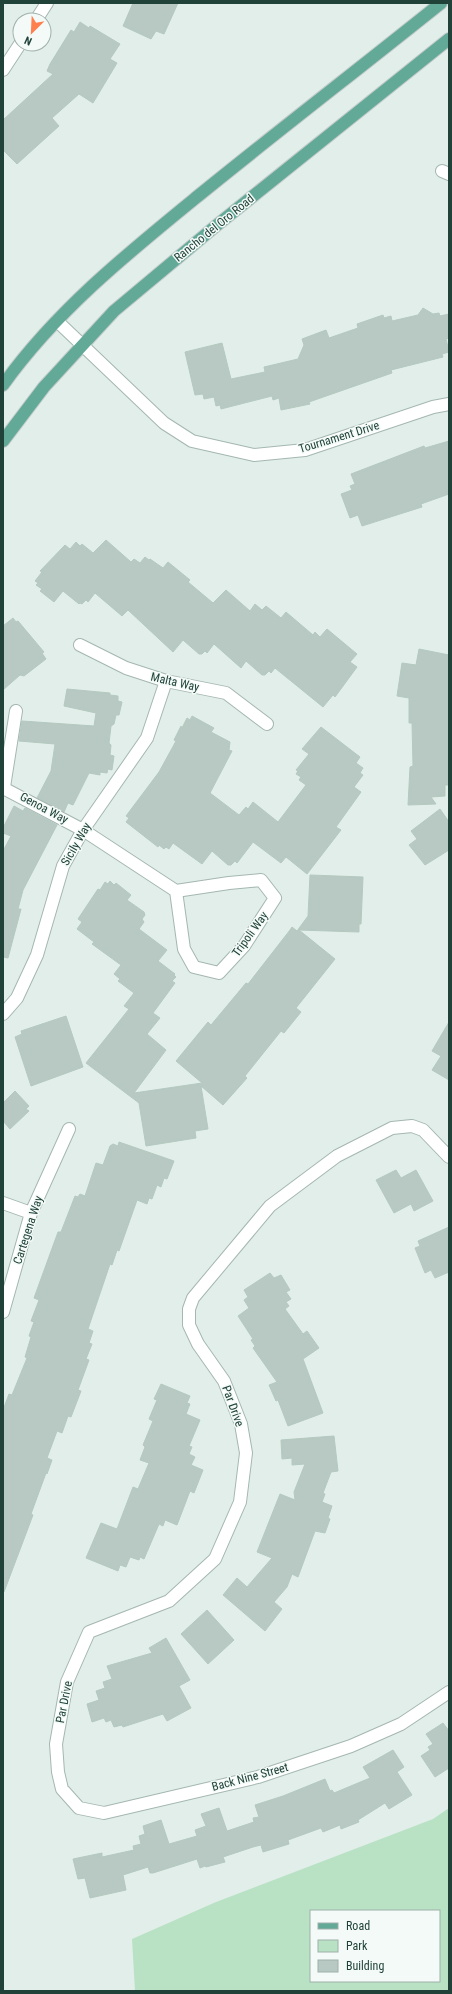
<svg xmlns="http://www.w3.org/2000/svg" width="452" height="1994" font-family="'Roboto Condensed',sans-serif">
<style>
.green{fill:#b9e2c5;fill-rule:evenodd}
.building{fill:#b7c9c2;stroke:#b4c9c1}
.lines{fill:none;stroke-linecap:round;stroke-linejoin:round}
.minor-casing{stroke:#a4b7b1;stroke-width:14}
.major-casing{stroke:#c1cac8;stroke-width:14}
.minor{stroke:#fff;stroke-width:12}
.major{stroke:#62a998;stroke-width:12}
.labels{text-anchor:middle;stroke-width:3;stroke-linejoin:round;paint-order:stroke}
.street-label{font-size:12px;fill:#204239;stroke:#f3faf7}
</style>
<rect width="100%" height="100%" fill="#e2eee9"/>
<path class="green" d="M449,1808v183h-314l-3,-52 84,-37 217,-83zM311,1911h128v70h-128z"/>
<path class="building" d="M133,3h45l-14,31 -8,-3 -5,8 -28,-13z
M80,22l9,6 1,-2 30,18 -10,15 7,4 -24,40 -14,-9 -27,24 7,8 -42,38 -14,-14v-30l50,-46 -6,-3 3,-7 21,-34 3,2z
M423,308l10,6 6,-1 1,3 9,-2v24l-3,1 3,13 -7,2 1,3 -52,13 1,3 -83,29 1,2 -29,6 -2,-12 -6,2 -1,-4 -51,13 -1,-4 -4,1 -2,-9 -10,2 -1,-5 -8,1 -10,-43 37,-9 9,36 34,-7 -1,-5 34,-8 6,-14 -2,-6 24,-9 3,8 29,-10 -1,-4 26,-9 1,3 7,-2 1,5 26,-6z
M449,441v53l-28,10 1,3 -60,19 -4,-11 -8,3 -9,-24 11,-4 -2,-4 5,-2 -4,-10 73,-28 1,2z
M106,540l25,22 3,-3 6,4 5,-6 4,3 1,-1 13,9 5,-6 22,18 -2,2 25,21 13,-13 24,21 5,-7 7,6 4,-4 15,12 5,-6 27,23 2,-3 5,5 7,-8 30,25 -7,8 7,5 -22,30 -2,-2 -10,12 -48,-39 -4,5 -2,-2 -4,4h-3l-16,-14 -5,7 -27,-24 -7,9 -2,-2 -3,3h-3l-16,-14 -10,12 -45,-42 -6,6 -27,-23 -7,9 -2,-2 -4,4 -2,-1 -1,1 -16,-13 -9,11 -14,-11 2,-2 -6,-4 2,-2 -3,-2 7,-9 -2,-1 25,-26 5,4 6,-7 4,4 2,-2 11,9z
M13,618l3,4 2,-1 26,31 -2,1 4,6 -22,17 -4,-1 -17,15v-64z
M419,649l30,6v130h-4v11l-14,1 5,7 -28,1 2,-38 3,-1 -1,-43h-3v-25l-12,-2 5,-33 14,2z
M67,689l43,4v2l8,1v5l4,1 -3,13h-3l-2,9 -3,2 -2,17 2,2 -1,10 4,1 -2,14 -4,-1 -1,4 -7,-1v3l-11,-2 -16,32 -5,-2 -4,9 -27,-14 14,-27 4,-27 -36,-3 3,-20 72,5 2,-13 -32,-7z
M192,716l22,12 -3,4 19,10 -1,8 3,1 -22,42 29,22 7,-8 2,2 5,-7 25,20 28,-37 -7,-5 2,-3 -5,-3 2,-3 -2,-1 13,-16 -7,-5 19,-22 39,30 -4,6 7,5 -3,5 3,2 -9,12 7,5 -25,35 5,3 -34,44 -21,-17 -5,6 -28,-21 -16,21 -2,-2 -4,4h-3l-16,-14 -10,13 -29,-21 -4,6 -3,-2 -2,2 -5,-4 -1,2 -32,-25 3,-4 -3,-2 33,-44 17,-31 -2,-1 7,-14 1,2 5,-10 3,2z
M14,806l9,5 2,-3 32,17 -34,65 -5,19h3l-13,49 -5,-1v-106l8,-15 -8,-3v-5z
M440,809l9,13v28l-24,15 -16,-20 8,-6 -6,-8z
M310,875l53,2 -2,47h-2v8l-60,-2 36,29 -39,49 5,4 -17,21 -3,-2 -36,45 2,2 -24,27 -22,-19 7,43 -13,2 1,7 -50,8 -7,-43 -53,-40 43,-54 -5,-3 10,-13 -16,-12 2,-2 -6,-5 7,-9 -29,-21 2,-2 -17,-13 5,-7 -4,-3 20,-30 2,1 5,-8 3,2 2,-3 4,4 2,-2 15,12 -4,5 17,12 1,3 -3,4 2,3 -5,7 28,21 -9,11 17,13 -1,1 2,2 -4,4 3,2 -22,30 7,5 -13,16 19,16 -32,43 68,-10 -26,-22 32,-39 3,3 35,-42 2,1 42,-54 2,-3 5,4 11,-15z
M66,1016l17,51 -52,19 -16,-49 7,-3 -1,-3z
M449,1022v58l-17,-10 9,-14 -9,-5z
M15,1091l14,15 -3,3 3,2 -19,18 -7,-8v-18z
M119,1142l55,19 -7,18 -3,-1 -3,9 -4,-2 -5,14 -3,-1 -2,6 -10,-4 -18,51 -2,-1 -5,15 -2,-1 -22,65 5,2 -4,12 3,1 -6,15 3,1 -11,30 3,1 -10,26 -3,-1 -6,17 -5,-2 -10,27 5,2 -5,14 -1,-1 -15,41 2,1 -29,77 -1,-1v-181l6,-16 3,1 15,-37 -2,-1 6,-20 -2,-1 5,-14 -3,-1 8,-21 -5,-2 24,-66h3l14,-36 3,1 2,-3 5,2 11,-33 7,2 7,-19 3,-2 5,2z
M396,1170l5,8 15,-8 17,31 -19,10 -3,-7 -17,9 -18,-33z
M449,1227v45l-14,6 -4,-8 -6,3 -10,-25 5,-2 -2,-5z
M270,1273l4,5 7,-3 9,15 -4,2 5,7 -5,3 3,4 -4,3 18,25 4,-3 12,17 -16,11 20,54 -35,13 -10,-26 -2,1 -7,-16 8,-3 -24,-34 2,-2 -4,-6 2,-1 -15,-23 11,-8 -5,-8 4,-3 -4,-7z
M161,1384l29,12 -3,7 3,1 -4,10 14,6 -11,26 3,1 -3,7 6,3 -4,8 12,5 -9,23 -4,-2 -13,34 -12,-5 -2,6 -4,-2 -15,35 -4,-2 -1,3 -9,-3 -4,10 -6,-2 -2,6 -32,-13 15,-35 16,6 16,-42 5,2 11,-26 -9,-3 5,-13 -2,-2 10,-24 -4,-2 8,-19 -3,-1z
M334,1436l4,35 -7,1 -8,21 2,1 -3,8 10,4 -4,12 2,1 -5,14 -10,-2 -17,46 -6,-3 -5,13 -13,15 8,7 -17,22 -42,-36 14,-17 10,9 25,-29 -15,-6 23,-58 15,6 -1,-8 11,-28 -13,1v-7l-10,1 -1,-19z
M207,1610l27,30 -26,24 -27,-30z
M166,1638l24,42 -11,6 12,22 -24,13 -4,-7 -40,13 -1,-2 -8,2 -3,-7 -5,2 -2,-4 -12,4 -5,-18 12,-4 -3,-9 9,-3 -2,-6 9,-3 -5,-13 45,-13 -3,-5z
M443,1723l6,8v37l-14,9 -14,-21 9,-6 -2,-3 5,-3 -7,-10z
M393,1750l11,17 -7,5 15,23 -23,14 -4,-6 -27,17 1,2 -18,7 -1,-4 -17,7 -2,-4 -33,12 1,4 -26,8 -2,-7 -8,2 -30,10 2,5 -19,5 -1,-1 -5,2 -3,-9 -44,14h-3l-2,-6 -25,8 3,15 -36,8 -5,-20 -7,1 -5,-20 29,-6v4l32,-7 -1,-4 8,-2 -2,-8 6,-2 -2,-8 18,-6 8,24 28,-8 -2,-6 11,-4 -5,-12 18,-6 8,23 27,-9 -1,-4 6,-1 -4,-12 28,-9 42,-17 5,12 2,-1 2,3 36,-15 -7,-11z"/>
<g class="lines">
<defs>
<path id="minor" d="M36,20l11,-17
M3,70l17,-26
M442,171l7,3
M57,321l107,102 28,18 62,14 51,-5 128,-43 16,-3
M80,645l46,23 40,13 60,12 41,31
M4,787l12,-76
M3,788l80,42 93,61 8,58 10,18 25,6 25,-27 31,-48 -14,-18 -32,3 -53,8
M3,1014l14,-16 20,-43 26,-89 20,-36 64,-92 19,-57
M449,1157l-26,-27 -11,-4 -20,2 -55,28 -67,50 -77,92 -4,11v16l9,19 26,37 17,43 5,29 -6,49 -25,57 -46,42 -80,31 -22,50 -11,62 2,28 4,17 17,19 25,5 154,-36 93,-31 50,-22 48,-32
M3,1203l28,10
M3,1312l28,-99 38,-84"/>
<path id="major" d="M3,385c53,-74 125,-132 195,-189 80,-65 162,-128 243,-193
M3,441l41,-54 70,-76 103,-86 232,-186"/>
</defs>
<use href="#minor" class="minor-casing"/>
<use href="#major" class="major-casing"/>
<use href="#minor" class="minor"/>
<use href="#major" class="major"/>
</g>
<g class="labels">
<g class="street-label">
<text transform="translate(214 228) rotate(-39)" y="4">Rancho del Oro Road</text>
<text transform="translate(339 437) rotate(-17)" y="4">Tournament Drive</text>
<text transform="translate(175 682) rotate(13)" y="4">Malta Way</text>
<text transform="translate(44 808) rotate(28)" y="4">Genoa Way</text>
<text transform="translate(76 844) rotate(-60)" y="4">Sicily Way</text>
<text transform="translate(250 934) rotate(-54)" y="4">Tripoli Way</text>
<text transform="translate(28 1230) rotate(-72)" y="4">Cartegena Way</text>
<text transform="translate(233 1406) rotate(70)" y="4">Par Drive</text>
<text transform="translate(64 1702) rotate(-79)" y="4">Par Drive</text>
<text transform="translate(250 1777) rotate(-15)" y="4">Back Nine Street</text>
</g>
</g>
<rect width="452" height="1994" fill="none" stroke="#204239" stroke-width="8"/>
<rect x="310" y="1910" width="130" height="72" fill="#f3faf7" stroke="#9fb0ab"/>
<rect x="318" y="1923" width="20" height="6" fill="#62a998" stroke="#9fb0ab"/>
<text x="346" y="1930" font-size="12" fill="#204239">Road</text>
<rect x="318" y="1940" width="20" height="12" fill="#b9e2c5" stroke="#9fb0ab"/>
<text x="346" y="1950" font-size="12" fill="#204239">Park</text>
<rect x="318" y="1960" width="20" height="12" fill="#b7c9c2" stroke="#9fb0ab"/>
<text x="346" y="1970" font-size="12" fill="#204239">Building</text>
<g transform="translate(32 32) rotate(204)"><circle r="19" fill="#f3faf7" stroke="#9fb0ab"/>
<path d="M0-3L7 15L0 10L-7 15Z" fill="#ff7f4f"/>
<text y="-6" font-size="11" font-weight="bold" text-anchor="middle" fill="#204239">N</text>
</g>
</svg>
